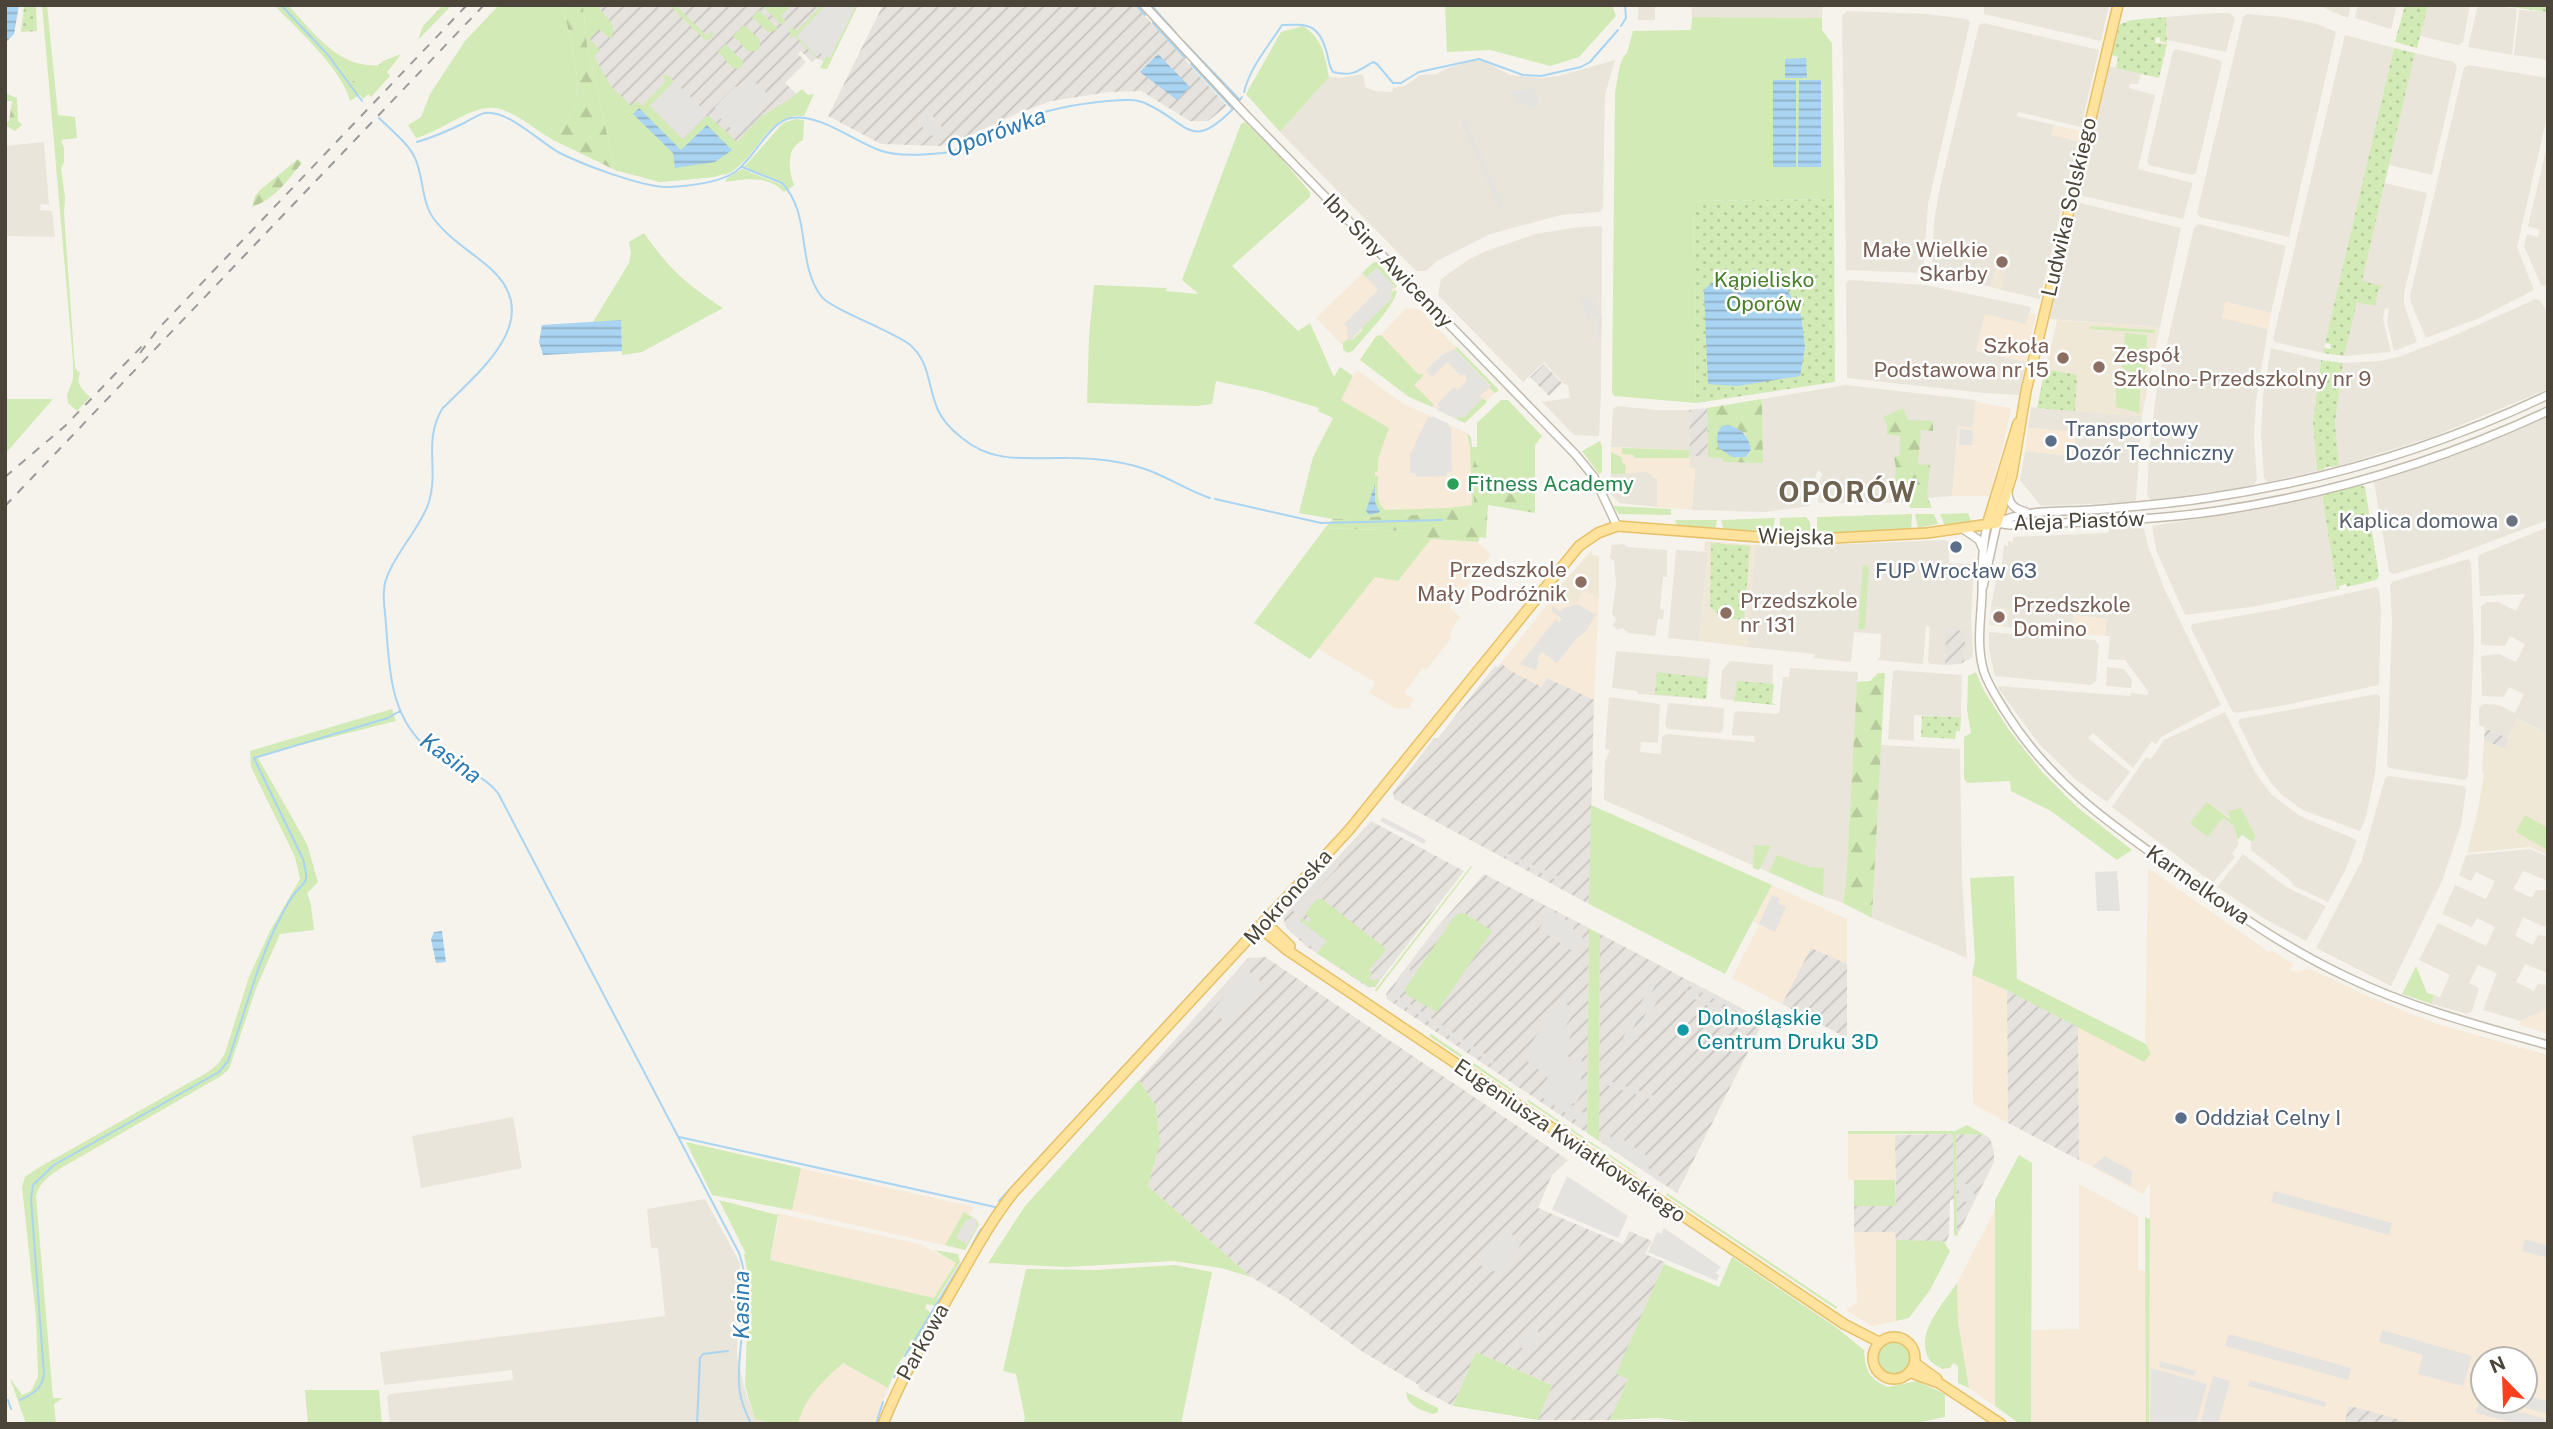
<svg xmlns="http://www.w3.org/2000/svg" width="2553" height="1429" font-family="'Public Sans',sans-serif">
<style>
.residential{fill:#eae5da}
.commercial{fill:#f7ead8;fill-rule:evenodd}
.industrial{fill:url(#industrial-furrows)}
.education{fill:#efe8d6}
.grass{fill:#d2eab5;fill-rule:evenodd}
.forest{fill:url(#forest-firs);fill-rule:evenodd}
.park{fill:url(#park-dots)}
.parking{fill:#e5e3e0}
.water{fill:url(#water-rules)}
.lines{fill:none;stroke-linecap:round;stroke-linejoin:round}
.stream{stroke:#a9d4f2;stroke-width:2}
.minor-casing{stroke:#c2bbae;stroke-width:10}
.major-casing{stroke:#e6c16a;stroke-width:12}
.minor{stroke:#fff;stroke-width:7}
.major{stroke:#ffe39c;stroke-width:9}
.rail{stroke:#9a9a9a;stroke-width:2;stroke-dasharray:9 9;stroke-linecap:butt}
.education-dot{fill:#8d6e63;stroke:#fff;stroke-width:2.5}
.service-dot{fill:#5c6f8a;stroke:#fff;stroke-width:2.5}
.leisure-dot{fill:#2e9e5b;stroke:#fff;stroke-width:2.5}
.worship-dot{fill:#6b7280;stroke:#fff;stroke-width:2.5}
.culture-dot{fill:#0f9aa8;stroke:#fff;stroke-width:2.5}
.labels{text-anchor:middle;stroke-width:5;stroke-linejoin:round;paint-order:stroke}
.street-label{font-size:21px;fill:#4b4439;stroke:#fff}
.education-label{font-size:21px;fill:#785e54;stroke:#fff;text-anchor:end}
.park-label{font-size:21px;fill:#4a7f2a;stroke:#fff}
.service-label{font-size:21px;fill:#4e5e75;stroke:#fff;text-anchor:start}
.leisure-label{font-size:21px;fill:#27864d;stroke:#fff;text-anchor:start}
.worship-label{font-size:21px;fill:#5b616d;stroke:#fff;text-anchor:end}
.culture-label{font-size:21px;fill:#0d838f;stroke:#fff;text-anchor:start}
.water-label{font-size:23px;font-style:italic;fill:#2e7ab2;stroke:#fff}
.district-label{font-size:28px;font-weight:bold;letter-spacing:2px;fill:#6e6250;stroke:#fff}
</style>
<defs>
<pattern id="industrial-furrows" width="10" height="10" patternUnits="userSpaceOnUse" patternTransform="scale(1.75)"><rect width="10" height="10" fill="#e6e2dd"/><path d="M-1 1l2-2M0 10L10 0M9 11l2-2" fill="none" stroke="#c7c3be"/></pattern>
<pattern id="forest-firs" width="22" height="20" patternUnits="userSpaceOnUse" patternTransform="scale(1.75)"><rect width="22" height="20" fill="#d2eab5"/><path d="M5 1l3.5 6h-7zM16 11l3.5 6h-7z" fill="#b6ca9c"/></pattern>
<pattern id="park-dots" width="8" height="8" patternUnits="userSpaceOnUse" patternTransform="scale(1.75)"><rect width="8" height="8" fill="#d2eab5"/><path d="M2 2h.1M6 6h.1" fill="none" stroke="#b6ca9c" stroke-width="1.8" stroke-linecap="round"/></pattern>
<pattern id="water-rules" width="6" height="5" patternUnits="userSpaceOnUse" patternTransform="scale(1.75)"><rect width="6" height="5" fill="#a9d4f2"/><path d="M0 2.5h6" fill="none" stroke="#8caec5"/></pattern>
</defs>
<rect width="100%" height="100%" fill="#f6f3ec"/>
<path class="residential" d="M1638,5h17v15h-17z
M1691,5h132l-1,13 -130,-1z
M1984,5h125l-8,36 -117,-27z
M2317,5h34l-3,13z
M2358,5h39l-6,24 -36,-11z
M2428,5h42l-7,37 -5,3 -38,-9z
M2478,5h19l20,4 -5,46 -44,-8z
M2519,10l29,2v48l-34,-5z
M1847,11l80,3 39,5 4,3 -42,182 -5,69 -77,-3 -4,-254z
M2214,13h16l5,5 -9,34 -59,-12 -1,-23z
M2247,14l35,3 35,7 19,8 -47,205 -89,-20 -3,-4 46,-196z
M1984,23l115,27 -18,77 -63,-15 -1,4 37,9 -2,10 26,6 -38,158 -39,-9 8,-38 -9,-1 -9,36 -57,-12 -2,-4 2,-50 6,-34 39,-162z
M2345,35l49,13 -71,305 -48,-11 -2,-3z
M2176,49l44,11 2,3 -26,110 -4,2 -43,-10 -2,-3 26,-111z
M2415,53l39,9 3,5 -25,108 -43,-10z
M1615,60l-10,35 -2,113 -3,4 -39,3 -71,19 -53,27 -11,10h-10l-136,-139 49,-55 12,1 22,-4 2,13 10,4 17,1 1,-4 12,-2 15,-11 16,-1 9,-5 27,-8h11l27,14 30,3 18,-2z
M2468,65l80,13v34l-31,135 17,43 -57,29 -51,19 -15,-35 -1,-7 54,-228z
M2109,66l32,8 -3,10h-8l-1,4 26,7 -17,74 55,14 -10,36 -104,-24z
M44,142l5,63 -8,-1 -1,6 12,1 3,26 -50,-1v-90z
M2548,142v142l-4,2 -3,-1 -17,-39 3,-12 11,3 2,-7 -12,-4z
M2385,183l42,10 -23,101v10l13,38 -23,9 -7,-29 2,-13 -4,-1 -2,11 8,33 -47,4z
M2077,202l104,26 -21,99 -111,-8z
M2199,224l87,22 -15,67 -45,-11 -4,15 46,12 -12,71 -2,37 3,43 -4,5 -14,3 -88,12 -4,-4 2,-44 8,-66 37,-158z
M1602,226l-1,166 -2,44 -25,-1 -32,-33 28,-4 -2,-13 -4,-1 -20,-22 -21,20 -85,-87 3,-16 27,-19 16,-8 51,-18 44,-7z
M1849,280l77,5 105,22 -4,17 -51,27 50,11 -7,33 -35,-2 -137,-15 -1,-95z
M2536,299l4,1 8,14v75l-116,48 -93,29 -4,-43 8,-60 37,-2 21,-5 52,-20z
M2271,348l50,12 -8,62 4,49 -49,11 -4,-4 -3,-42 2,-40z
M1846,385l130,15 -3,28 -15,-1 -6,69 -24,2 -4,5h-106l2,-25 3,-4 -5,-4 -8,21v15l-45,6 -73,-2 3,-41 -5,-1v-12h18l55,7 -1,-64z
M1617,406l39,4h33l1,40 -79,-3 2,-38z
M2031,407l111,9 -6,84 -2,2 -93,4 -21,-26 5,-29 49,5 2,-24 -48,-4z
M2548,416v104l-106,40 -48,14 -5,-2 -15,-90 79,-26z
M1625,471l23,1 9,6v29l-38,-4 -9,-10 1,-19h14z
M2322,495l15,95 -86,17 -66,8 -29,-65 -4,-24 102,-16z
M2140,525l4,4 4,17 16,42 57,117 -60,32 -5,7 -4,-3 -19,27 -40,-35 -5,5 42,34 -23,30 -32,-23 -36,-35 -41,-56v-2l132,10 1,-3 17,2v-4l-23,-31 -17,-1 2,-23h-5l1,-17 -32,-4 -1,18 -66,-6 2,-18 -18,-2 6,-32h4l3,-30 4,1v-5l5,1v-5l92,-4 4,-1v-4z
M2548,527v207l-31,-15 -9,19 -29,-13v-17l5,-4 15,1 16,8 9,-19 -15,-7 -5,10 -22,-1 -1,-40 18,-2 17,8 9,-18 -15,-8 -5,10 -24,-1v-39l6,-4h11l18,9 9,-17 -45,2 -2,-37 1,-4z
M1944,540l5,2v21l25,1 -3,54 2,39 -9,5 2,-30 -19,-2 -2,35 -15,-1 -2,-3 2,-34 -4,-1 -3,38 -46,-4 3,-3 1,-23 -27,-2 -3,30 -37,-4v-4l-67,-7 8,-102 68,3 1,-3z
M1624,544l3,3 40,3v27h-4l-3,32 4,1 -1,9h-5l-3,17 -27,-3 -1,-2 -5,-3 -5,2 -4,-5 3,-6 -4,-5 4,-30 -2,-23 -4,-3 2,-13z
M1676,550l32,2 -9,89 -31,-3z
M2468,559l3,4 3,78 -6,135 -3,4 -76,-12 -2,-4 5,-143 -2,-35 2,-4z
M2376,587l3,3 2,20 -2,75 -93,20 -50,8 -4,-2 -41,-83 1,-4 87,-15z
M1989,632l106,8 4,5 -3,36 -5,4 -96,-9 -6,-26z
M1616,651l94,8 -4,40 -68,-5 -1,-3 -25,-3z
M1730,661l43,4 -1,38 4,2 -55,-6 -1,-5 2,-23z
M2107,667l17,2 8,11 -1,8 -25,-2z
M1790,668l68,4 -12,210 -3,21 -20,-7 -219,-96 1,-38 5,-12 -5,-1 4,-52 51,7 -2,39 -17,-1 -1,10 21,2 1,-17 4,-3 89,8 -1,-6 -22,-1 2,-21 3,-3 42,3 4,-37h6z
M1893,670l69,5 -1,42 -47,-2v26l-26,-2z
M2377,694l3,3v18l-5,59 -9,43 -6,14 -57,-21 -20,-14 -12,-13 -13,-20 -20,-41 2,-3z
M1668,703l56,5 -1,22 -3,3 -52,-4 -3,-4z
M2225,712l30,60 16,22 29,22 57,24 -12,31 -17,31 -34,-16 -4,-6 -39,-30v-7l5,-7 -49,-34 14,18 4,-1 8,6 6,19 -7,10 3,3 -22,26 -101,-76 34,-50 5,2 13,-19z
M1881,745l79,4 2,131 5,78 -95,-40z
M2388,776l76,10 2,4 -5,35 -19,56 -51,105 -75,-38 46,-88 23,-82z
M2530,849l18,8v24l-25,-10 -10,18 19,9 4,-8h12v36h-6l-19,-9 -8,19 18,9 5,-10 10,1v37l-23,-9 -9,18 18,9 4,-7 10,1v23l-27,13 -38,-11 14,-37 -19,-8 -9,18 10,5 -7,23 -5,3 -35,-10 2,-9 6,2 10,-22 -31,-15 19,-37 48,23 9,-19 -18,-9 -5,9 -30,-13 13,-29 31,14 9,-18 -19,-9 -5,9 -12,-6 7,-20z
M2243,854l43,33 40,19 -20,35 -41,-22 -48,-32z
M513,1117l9,51 -101,20 -9,-52z
M705,1199l35,64 -3,92 7,32 11,32 21,5h-386l-3,-27 3,-3 123,-14 -1,-10 -128,15 -4,-33 285,-36 -7,-68h-7l-4,-39z"/>
<path class="commercial" d="M2054,125l26,6 -2,10 -27,-6z
M1374,262l22,23 -1,12 -46,55 -33,-34z
M2225,302l46,11 -3,16 -46,-11z
M1406,308l13,1 76,78v6l-30,30 -59,-29 13,-19 -38,-40z
M2029,313l7,1 -10,48 -50,-12 9,-36 41,10z
M1357,370l45,33 65,30 4,15 3,58 -57,9 -56,3 22,-77 6,-13 -49,-28z
M1976,400l4,3 31,5 -8,39 -14,49h-37l6,-70 15,2z
M2028,428l48,4 -1,24 -50,-5z
M1611,447l79,3v18h5l-3,42 -35,-3v-29h-4l-1,-4 -4,-2 -37,2z
M1431,539l47,3 13,13 -42,52 11,10 -8,11 -2,12 -24,30 -3,-2 -19,25 10,6 -5,9 -12,1 -28,-16 6,-11 -57,-33 57,-72 23,4z
M1583,591l16,7 -5,102 -47,-22 -4,9 -34,-17 -8,-7 52,-66 10,7z
M2074,615l33,4 -2,17 -32,-3z
M2148,868l121,84 2,-2 22,14 -3,6 5,2 15,-3 69,32 58,23 111,31v369h-134l-65,-18 -5,18h-195l1,-242 -7,12 -64,-34 -1,-133 66,35 7,-8 -5,-10 -1,-8zM2483,1359h42v42h-42z
M1772,885l75,34v45l-36,-16 -29,56 -50,-26 27,-53 -6,-3z
M1972,975l35,15 1,133 -35,-19z
M2548,1008l-2,25 -27,-8 2,-4z
M1848,1134l47,1v45h-47z
M790,1166l184,41 -4,8 8,6 1,4 -14,25 -185,-42z
M2079,1184l59,32v54l9,1v153h-116l1,-94 47,-1z
M1995,1210v196l-26,-18 -11,-66 -1,-39z
M776,1213l144,31 36,19 -21,35 -165,-38 9,-42z
M1854,1232h42v89l-24,5 -26,-16 11,-8z
M843,1363l45,25 -14,36h-76l4,-16 13,-19z"/>
<path class="industrial" d="M583,5h275l-29,59 -13,-6 -4,4 -11,-11 -3,3 8,8 -21,21 23,22 -26,12 -68,60 -54,5 -45,-12z
M883,5h252l92,101 -19,15h-18l-49,-30 -32,1 -58,9 -35,13 -60,28 -17,4 -58,-2 -53,-28z
M1544,364l18,19 -13,13 -19,-19z
M1707,408l1,48h-18l-1,-46z
M1946,630l20,1 -2,31 -5,2 -14,1z
M1501,663l8,7 33,17 5,-9 47,22 -5,204 -195,-105 -1,-7 41,-54h4l57,-72 3,1z
M2485,728l25,11 -5,10 -21,-9z
M1371,821l93,50 -89,116 -6,1 -63,-42 -20,-19 -3,-10z
M1484,874l105,54 -2,205 -200,-134 -1,-5 47,-62z
M1600,934l164,86 -87,173 -78,-52z
M1811,948l36,16v74l-65,-34z
M1265,957l303,203 -16,15 -14,33 85,36 6,-13 23,10 -7,13 20,8 -48,111 11,6 -18,41h-72l14,-35 -76,-33 -23,54 -35,-18 1,-3 -56,-33 -78,-55 -34,-20 -103,-91 12,-44 -4,-36 -17,-26 109,-122z
M2007,990l71,37 1,133 -71,-37z
M1953,1134l1,65 -4,1 -1,35 -3,7 -50,-2 -1,-8h-41v-26h42l-1,-71z
M1956,1134l29,1 5,3 4,14v10l-37,74z
M2349,1406l9,2 56,16h-70z"/>
<path class="education" d="M2000,250l10,2 -9,38 -10,-3z
M2057,320l103,7 -18,89 -105,-8z
M1705,541l50,4 -8,102 -48,-6 9,-89 -4,-1z
M1592,550v5l7,1v42l-16,-7 -6,12 -14,1 -11,-9z
M1991,607l18,2 -2,18 -18,-2z
M2516,719l32,15v121l-18,-8 -63,6 10,-39 7,-38 -2,-5 2,-31 21,9z"/>
<path class="grass" d="M42,5h5l11,110 17,2 2,21 -16,2 3,8v14l-3,7 4,28 -1,16 11,155 5,5c-5,11 3,17 10,24l-13,14 -9,-8 -1,-8 6,-16v-18z
M274,5h14c26,28 51,65 94,60l8,11 -19,21 -3,-3 -5,5 -3,-4 -10,6c-7,-31 -54,-73 -76,-96z
M499,5h64c4,24 18,70 14,92 -4,16 -13,30 -22,44 -17,-9 -33,-24 -52,-31 -25,-11 -62,22 -87,28l-8,-13 13,-8 9,-23 35,-53z
M583,5h15c6,13 21,18 13,34l-12,-10 -9,10 10,11 -6,6 16,29 21,21 6,-5 5,5 24,-25 -4,-6 7,1 5,5 -24,25 33,33 23,-23h3l28,26 25,-26 27,-16 13,-11 6,6 6,-1 -10,22c-39,-3 -48,47 -79,59l-1,-1 -10,3 -54,5 -45,-12 -28,-125z
M669,5h6l32,31 5,-5 2,4 -4,4 -5,1z
M767,5h25l-11,11 5,5 -4,4 -18,-17z
M822,5h4l-29,31 20,20 -1,1 -22,-21 -5,3 2,-5 -3,-3 4,-4 5,4z
M856,5h2l-31,64 -7,-1 6,-12 3,2z
M1445,5h167l4,11 -37,41 -29,9 -60,-16 -43,2z
M759,10l19,19 -1,1 -9,2 -16,-15z
M1692,17l130,1v12l10,13 2,156 -141,2 3,202 -82,-7 -2,-4 3,-299 4,-24 4,-12 4,-4 6,-22 58,-1zM1796,80v87h-23v-86zM1799,81h22v86z
M744,25l16,15v8l-4,3h-8l-15,-15z
M1303,26c19,12 22,29 26,51l-49,55 -34,-38 35,-62z
M725,44l18,17v4l-4,4 -6,-1 -15,-16z
M796,119l8,1 -1,20c-17,8 -15,29 -9,45l-6,5 -12,-10 -32,-13 39,-44z
M1245,122l34,34 31,36v5l-78,69 66,65 12,-8 24,54 6,-10 13,9 -12,24 48,28 -11,31v12l-3,1v4h3c0,11 -3,28 8,34l63,-2 23,-3 -2,-57 -3,-15 4,4 1,10h5v-24l24,-23h7l34,36 -7,9v41l-6,6c-21,1 -39,-23 -53,-36l-3,10 1,40 -57,9 -84,4 -34,-6 14,-56 20,-39 -15,-7 1,-3 -56,-17 -47,-10 -4,23 -16,2 -109,-3 2,-66 5,-52 73,3 -1,3 33,3 -17,-14 59,-156z
M742,169l38,15 7,6 -3,2c-15,-16 -37,-14 -58,-10v-3z
M644,233c26,37 41,50 79,75l-81,44 -20,3 -1,-35 -28,2 36,-59 2,-10 -2,-11z
M1374,262h4l19,25 -6,1 3,-2 -17,-18 -11,9 -4,-4z
M1393,291h4c-5,19 -32,44 -44,60l-6,2 -4,-4v-6l5,-4 4,1 11,-10 -2,-2 32,-31 -3,-3z
M2090,326l65,4v3l-65,-4z
M2125,333l22,2 -2,38 -23,-2z
M1381,335l38,40 3,-2 1,3 -9,9 20,20 -2,2 -23,-10 -49,-37 16,-24z
M1457,347l42,43 -2,2 -3,1 -4,-5 1,-2 -36,-37z
M2124,373l17,1 -2,39 -23,-6v-29l7,1z
M1480,397l7,4 -1,2 -21,20 -20,-9 11,5 3,-3 3,2 20,-19z
M5,399h48l-48,55z
M1600,441l2,6v25l-3,2 -17,-23z
M1622,448l68,2 -1,8h-54l-2,-3 -11,-1z
M1611,452l11,6v4l4,4 -1,8h-14z
M1613,506l58,3v6l-52,-1z
M1968,513l4,11 -27,2 -5,-12z
M1912,514l-1,16 -89,4 -5,-4v-13z
M1915,514h19l4,10 -20,4z
M1806,517l4,5 1,9 -4,4 -26,1 -2,-2 1,-16z
M1775,518l-3,16 -48,-3 -3,-11z
M1675,520h42l-2,10 -37,-3z
M1325,528l85,3 21,8 -33,42 -23,-4 -65,82 -56,-36z
M1863,565l6,1 -4,63h-7z
M1976,672l7,17 26,41 33,42 35,35 55,43 -15,10 -66,-49 -40,-20 -1,-10 -43,2 -3,-5v-41l7,-4 -4,-23 1,-34z
M392,709l4,12 -139,35 50,88 11,38 -11,11 4,12 3,25 -34,4 -23,52 -28,83 -8,7 -160,92c-12,8 -21,14 -25,28l17,202h10l-9,6 2,20h-30l-16,-46 12,17 9,-4 7,-14 -2,-59 -14,-131 3,-10 13,-9 170,-96 11,-9 6,-10 24,-76 21,-46 30,-52 -5,-22 -44,-90 -1,-16z
M2207,802l23,17 -1,-8 12,-3 15,29 -4,5 -10,-7 -4,5 -5,-15 -8,-6 -4,1 -13,17 -18,-14z
M1591,805l181,80 -47,89 -136,-70z
M2525,815l23,13 -2,21 -30,-17z
M1754,845l17,1 -12,24 -6,-2z
M1777,855l33,12 14,1 -1,28 -54,-24z
M1471,866l1,1 -96,125 -1,-2z
M2014,876l3,103 129,65 5,10 -7,8 -137,-72 -35,-15 3,-15 -5,-82z
M1317,899h5l62,48 2,3 -17,20 3,4 -3,4 3,2 8,-1 -5,7 -6,1 -52,-34 9,-12 -26,-21 2,-2 7,5 2,-4 -6,-5z
M1460,913l6,1 26,17 -55,81 -30,-17 -2,-6 49,-72z
M1589,928l11,6 -1,207 -12,-8z
M2416,966l11,27 7,2 -2,9 -30,-10z
M1431,1034l88,60 -2,1 -88,-59z
M1139,1080l17,26 4,37 -12,43 103,91 -30,-9 -48,-7 -107,6 -78,-4 37,-57z
M1527,1099l110,74 -1,1 -108,-72z
M1967,1125l18,10 -29,-1 1,102 -3,-1 -1,-101h-105v-3h107z
M686,1142l115,26 -9,42 -80,-15z
M2019,1155l13,8 -1,261h-11l-25,-18v-206z
M1854,1180h41l1,26h-42z
M1667,1193l170,114 -1,2 -170,-114z
M719,1200l59,15 -8,45 164,38 22,-35 -22,-13 24,4 2,8 -23,37 5,2 -7,5 -8,-2 -2,4 6,5c1,19 -19,35 -31,48 -5,7 -8,19 -12,27l-45,-25c-21,19 -38,34 -45,61h-22l-21,-5 -10,-33 4,-104 -5,-28h2z
M964,1212l9,6 -7,3 9,1 1,-3 3,6 -14,25 -20,-5z
M2145,1217l5,2 -1,205h-3z
M1896,1240l47,1 7,10 -20,39 -21,28 -13,3z
M1732,1257l105,71 27,22c1,20 5,29 24,37l29,-6 28,13v23l-34,7h-201l-53,-6 -47,2 18,-41 -12,-5 48,-110 55,23z
M1175,1265l37,7 -31,152h-158l2,-6 -9,-44 -13,-3 23,-102 70,1z
M1957,1283l1,39 11,66 -11,-5v-17l-5,-3 -3,5 -8,1c-4,-3 -11,-6 -13,-10 -15,-26 15,-56 28,-76z
M1878 1358a16 16 0 1 1 32 0a16 16 0 1 1-32 0Z
M1476,1352l76,33 -14,35 -85,-14z
M305,1390h74l3,34h-74z
M1406,1392l32,16v4l-5,2c-12,-4 -26,-8 -27,-22z"/>
<path class="forest" d="M443,5h9l-34,35 5,-14z
M563,5h20l4,40 28,125 -60,-29c9,-14 18,-28 22,-44 4,-20 -10,-70 -14,-92z
M401,54c-13,19 -27,35 -49,43l-5,-9 6,-7 6,3 24,-23z
M5,93l12,5 1,23 4,4 -7,6 -10,-6 4,-4 3,-20h-7z
M298,159l4,4c-15,18 -27,36 -50,44l3,-11 5,-6z
M1762,399l1,64 -39,-1 -3,-4 -13,-1 -1,-49zM1719,429l26,4 6,16 -5,8 -29,-19z
M1903,408l5,12 25,1v10l-12,-1 -3,34 12,1 -3,31 5,12h-22l-3,-13 -13,-1 2,-26 -2,-11 6,-2v-19l-13,-2v-9l-4,-8z
M1476,455c14,13 32,38 53,37l6,-6v27l-47,-8 -2,33 -6,-1 -2,5 -47,-3 -22,-8 -84,-3 8,-9 84,-4 57,-9 -1,-40z
M1878,673h7l-13,245 -29,-15 3,-21 11,-200 13,-1z"/>
<path class="park" d="M2405,5h23l-11,43 -22,-6z
M2497,5h51v7z
M36,6l1,25 -16,1 3,-25z
M2166,17l1,26 -7,-2v-3l-4,-1 -1,6 12,1 -8,34 -43,-10 2,-11 -6,-2 8,-31 12,-4z
M2394,48l21,5 -53,228 20,5 -4,5 -3,15 -18,-4 -13,54 -21,-3 1,-5 6,1 1,-5 -6,-1z
M1834,199l1,183 -139,21 -3,-202z
M2321,360l22,3 -8,60 4,43 -14,1v2l-8,2 -4,-49z
M2045,369l32,6 -2,36 -38,-3z
M2360,485l5,2 14,89 -3,4 -29,7 -1,-3 -7,2v3l-2,1 -15,-95z
M1711,543l39,3 -6,74 -23,-2 -11,-12z
M1657,672l51,6 -2,21 -51,-5z
M1737,681l37,3 -2,19 4,2 -42,-4v4z
M1922,716l39,1 -1,14h-4l-1,8 -34,-2z"/>
<path class="parking" d="M826,5h30l-26,53 -10,-5 -3,3 -20,-20z
M752,79l20,20 -32,33 -4,1 -20,-19 -1,-7 19,-20 10,-1z
M674,81l29,28 3,7 -23,23 -33,-33z
M1536,88l3,18 -11,2 -1,-5 -11,1 -1,-8h-3l-1,-5z
M930,113l15,18 -14,5 -16,-17z
M1465,119l38,87 -4,2 -38,-87z
M1377,268l17,17 -4,9 3,3 -39,39 -2,4 -4,-1 -1,-11 -3,-4 34,-34 -12,-13z
M1587,296l2,2 3,-1 10,21 -1,24 -4,-1v-24l-9,3 -8,-20z
M1455,349l36,38 -11,8 2,4 -20,20 -3,-3 -3,3 -19,-9 3,-3 -3,-3 17,-17 4,3 8,-9v-5l-2,-2 -3,2 -14,-14 -15,15 -6,-7 17,-16z
M1432,416l17,8 -2,2 4,1 1,45h-5v4l-31,1v-4h-6v-18l18,-38 4,1z
M1960,429l13,1 -1,15h-13z
M1577,604l19,11 -10,16 -8,6 -21,26 -15,-11 -5,7 2,3 -3,8 -16,-6 36,-45 3,3 3,-3 -10,-8v-5l9,6 3,-4z
M1383,817l43,23 -2,4 -44,-23z
M1498,849l60,27 -2,4 -60,-28z
M1336,863l3,3 -44,47 -3,-3z
M2117,871l3,40h-23l-2,-39z
M1772,895l8,4 -2,4 8,4 -11,25 -16,-8z
M1551,910l24,16 -2,3 9,6 1,5 -9,12 -35,-23z
M1295,917l31,24 -8,11 -31,-24z
M1407,968l4,2 -16,24 96,64 3,3 -2,3 -100,-67 3,-3 -4,-3z
M1247,970l17,14 -35,41 -17,-14z
M1656,974l4,2 -33,64 -4,-2z
M1663,980l4,2 -30,58 -4,-2z
M1687,980l54,28 -2,4 -53,-28z
M1569,987l4,4 -8,12 7,6 -2,3 3,3 -10,14 8,6 -2,4 4,2 -9,13 8,5 -3,5 3,2 6,-13h4l-1,35 -3,1 5,3 -8,12 -3,-2 -2,2 14,9 -6,8 -41,-27 11,-17 -26,-20z
M1687,990l54,28 -2,4 -54,-28z
M1606,1080l49,16 -2,4 -49,-16z
M1608,1135l11,7 2,-4 18,13 -1,4 3,-3 8,5 -5,8 17,12 -2,4 -56,-38z
M2104,1156l28,15 -1,15 -38,-20z
M1567,1176l61,40 -10,22 -66,-28z
M1959,1184h15v17l-15,1z
M2274,1191l118,32 -3,12 -118,-33z
M973,1218l3,1 1,8 -10,17 -11,-6 10,-18z
M1664,1228l57,39 -6,6 4,2 -2,6 -69,-29 9,-20 4,2z
M1505,1232l18,7 -19,36 -29,-12 9,-13z
M2525,1239l23,7v12l-26,-7z
M1529,1328l13,5 -9,20 -13,-6z
M2382,1330l90,26 -9,30 -45,-12 5,-19 -44,-13z
M2229,1334l122,34 -3,12 -123,-34z
M2160,1361l36,10 -2,5 -35,-9z
M2151,1368l56,16 -11,40h-46z
M2213,1376l17,5 -12,43h-18z
M2250,1380l76,22 -1,5 -77,-21z
M2525,1395l23,6v13l-46,-13h23z
M2479,1401l69,19v4h-32l-40,-11z"/>
<path class="water" d="M5,5h14l-5,29 -9,9z
M1158,54l32,33 -13,13 -37,-28z
M1806,58l1,20h-22v-19z
M1773,80h23v87h-23z
M1799,80h22v87h-23z
M639,108l42,42 26,-25 25,25 -17,12 -40,6 -2,-15 -40,-39z
M1734,274l39,1v5l13,7 15,28 4,32 -5,29 -63,10 -29,-2 -4,-93c6,-10 18,-10 27,-9z
M621,320l1,31 -79,4 -4,-13 3,-17z
M1729,425c14,5 19,11 22,24l-5,8h-14l-13,-9c-3,-8 -3,-16 3,-22z
M1375,484v18l5,10 -11,3 -3,-4z
M442,931l4,31 -10,1 -5,-24 3,-7z"/>
<g class="lines">
<path class="stream" d="M281,5l47,50 34,46
M1136,5l9,10
M1151,5l25,28
M1153,23l32,35
M1621,26l5,-8 -1,-13
M1183,41l57,59 2,-3
M1244,92c6,-25 24,-45 38,-67 24,-1 36,-2 44,25 3,8 2,15 7,22 19,5 25,-1 40,-10l4,2 16,19h8l18,-11 60,-13 44,16 18,1 40,-9 9,-5 28,-32
M379,118c12,12 29,25 36,40 9,19 6,44 19,61 15,20 38,33 57,50 56,51 -14,104 -49,140 -19,33 -3,60 -13,93 -9,27 -32,48 -42,75 -6,14 -2,33 -1,47 3,42 4,89 37,120 22,21 55,24 75,49l241,460c15,40 -2,88 0,129 0,15 6,29 12,42
M417,142c17,-5 33,-12 49,-20 6,-3 13,-8 19,-9 22,-4 55,29 73,39 23,12 86,36 111,35 19,-1 50,-4 66,-15 18,-12 35,-51 56,-54 28,-5 63,23 88,32 18,7 45,5 63,3 29,-2 52,-24 78,-33 28,-11 57,-16 87,-19 14,-1 29,-3 42,4 41,20 42,46 84,4l-42,-45
M742,167l40,16c30,32 14,79 39,113 8,12 69,34 88,48 22,18 18,42 29,66 5,11 15,21 24,28 32,27 69,19 106,20 23,0 52,3 74,10 23,7 44,22 68,30
M1215,499l106,24 121,-3
M679,1137l316,70
M999,1201l223,-241
M972,1245l9,-16
M905,1356l56,-92
M894,1377l6,-13
M8,1400l3,9
M20,1400c13,-6 22,-11 24,-26l-13,-175 2,-14 21,-20 165,-93 9,-11c19,-54 32,-111 62,-161 13,-21 21,-11 13,-41l-49,-101 134,-40 12,-7
M697,1424l3,-66 3,-4 25,-3
M876,1424l7,-22"/>
<defs>
<path id="minor" d="M1144,5l101,109 331,341 18,22 23,49
M2008,493c1,12 7,16 18,19
M1997,523c28,-14 63,-11 94,-13 39,-3 77,-6 116,-12 117,-17 234,-52 341,-103
M1997,523l12,2c69,-3 139,-4 208,-14 114,-17 226,-51 331,-100
M1987,525c-5,23 -5,45 -5,69 -1,26 -6,52 2,78 5,15 15,29 23,42 47,74 113,117 183,166 50,36 101,71 157,97 64,31 133,49 201,68
M1963,529l16,11 3,7
M1983,587l14,-64"/>
<path id="major" d="M1987,525l31,-102
M1264,921l26,25
M1259,927l28,23 557,374 35,18
M1873 1358a21 21 0 1 1 42 0a21 21 0 1 1-42 0Z
M1915,1363l22,16
M1909,1372l30,11 62,41
M883,1424c19,-48 45,-91 70,-135 19,-33 37,-67 61,-97l335,-362 230,-284 19,-13 19,-7 181,14 129,-7 70,-10 15,-48 14,-84 92,-386"/>
</defs>
<use href="#minor" class="minor-casing"/>
<use href="#major" class="major-casing"/>
<use href="#minor" class="minor"/>
<use href="#major" class="major"/>
<path class="rail" d="M140,353l18,-24 309,-324
M5,477l60,-51 79,-82
M5,506l479,-501"/>
</g>
<g class="education-dot">
<circle cx="2002" cy="262" r="7"/>
<circle cx="2063" cy="358" r="7"/>
<circle cx="2099" cy="367" r="7"/>
<circle cx="1581" cy="582" r="7"/>
<circle cx="1726" cy="613" r="7"/>
<circle cx="1999" cy="617" r="7"/>
</g>
<g class="service-dot">
<circle cx="2051" cy="441" r="7"/>
<circle cx="1956" cy="547" r="7"/>
<circle cx="2181" cy="1118" r="7"/>
</g>
<circle class="leisure-dot" cx="1453" cy="484" r="7"/>
<circle class="worship-dot" cx="2512" cy="521" r="7"/>
<circle class="culture-dot" cx="1683" cy="1030" r="7"/>
<g class="labels">
<g class="street-label">
<text transform="translate(2069 207) rotate(-77)" y="7">Ludwika Solskiego</text>
<text transform="translate(1388 261) rotate(46)" y="7">Ibn Siny Awicenny</text>
<text transform="translate(2079 521) rotate(-2)" y="7">Aleja Piastów</text>
<text transform="translate(1796 537) rotate(1)" y="7">Wiejska</text>
<text transform="translate(2198 885) rotate(35)" y="7">Karmelkowa</text>
<text transform="translate(1288 897) rotate(-48)" y="7">Mokronoska</text>
<text transform="translate(1570 1141) rotate(34)" y="7">Eugeniusza Kwiatkowskiego</text>
<text transform="translate(923 1342) rotate(-61)" y="7">Parkowa</text>
</g>
<g class="education-label">
<text x="1988" y="257">Małe Wielkie<tspan x="1988" dy="24">Skarby</tspan></text>
<text x="2049" y="353">Szkoła<tspan x="2049" dy="24">Podstawowa nr 15</tspan></text>
<text x="2113" y="362" text-anchor="start">Zespół<tspan x="2113" dy="24">Szkolno-Przedszkolny nr 9</tspan></text>
<text x="1567" y="577">Przedszkole<tspan x="1567" dy="24">Mały Podróżnik</tspan></text>
<text x="1740" y="608" text-anchor="start">Przedszkole<tspan x="1740" dy="24">nr 131</tspan></text>
<text x="2013" y="612" text-anchor="start">Przedszkole<tspan x="2013" dy="24">Domino</tspan></text>
</g>
<g class="park-label">
<text x="1764" y="287">Kąpielisko<tspan x="1764" dy="24">Oporów</tspan></text>
</g>
<g class="service-label">
<text x="2065" y="436">Transportowy<tspan x="2065" dy="24">Dozór Techniczny</tspan></text>
<text x="1956" y="578" text-anchor="middle">FUP Wrocław 63</text>
<text x="2195" y="1125">Oddział Celny I</text>
</g>
<g class="leisure-label">
<text x="1467" y="491">Fitness Academy</text>
</g>
<g class="worship-label">
<text x="2498" y="528">Kaplica domowa</text>
</g>
<g class="culture-label">
<text x="1697" y="1025">Dolnośląskie<tspan x="1697" dy="24">Centrum Druku 3D</tspan></text>
</g>
<g class="water-label">
<text transform="translate(996 132) rotate(-20)" y="8">Oporówka</text>
<text transform="translate(451 758) rotate(36)" y="8">Kasina</text>
<text transform="translate(741 1305) rotate(-90)" y="8">Kasina</text>
</g>
<g class="district-label">
<text x="1848" y="502">OPORÓW</text>
</g>
</g>
<rect width="2553" height="1429" fill="none" stroke="#4b4439" stroke-width="14"/>
<g transform="translate(2504 1380) rotate(337)"><circle r="33" fill="#ffffff" stroke="#b7b4b0" stroke-width="2"/>
<path d="M0-5L12 26L0 18L-12 26Z" fill="#fc3f1d"/>
<text y="-10" font-size="19" font-weight="bold" text-anchor="middle" fill="#4b4439">N</text>
</g>
</svg>
